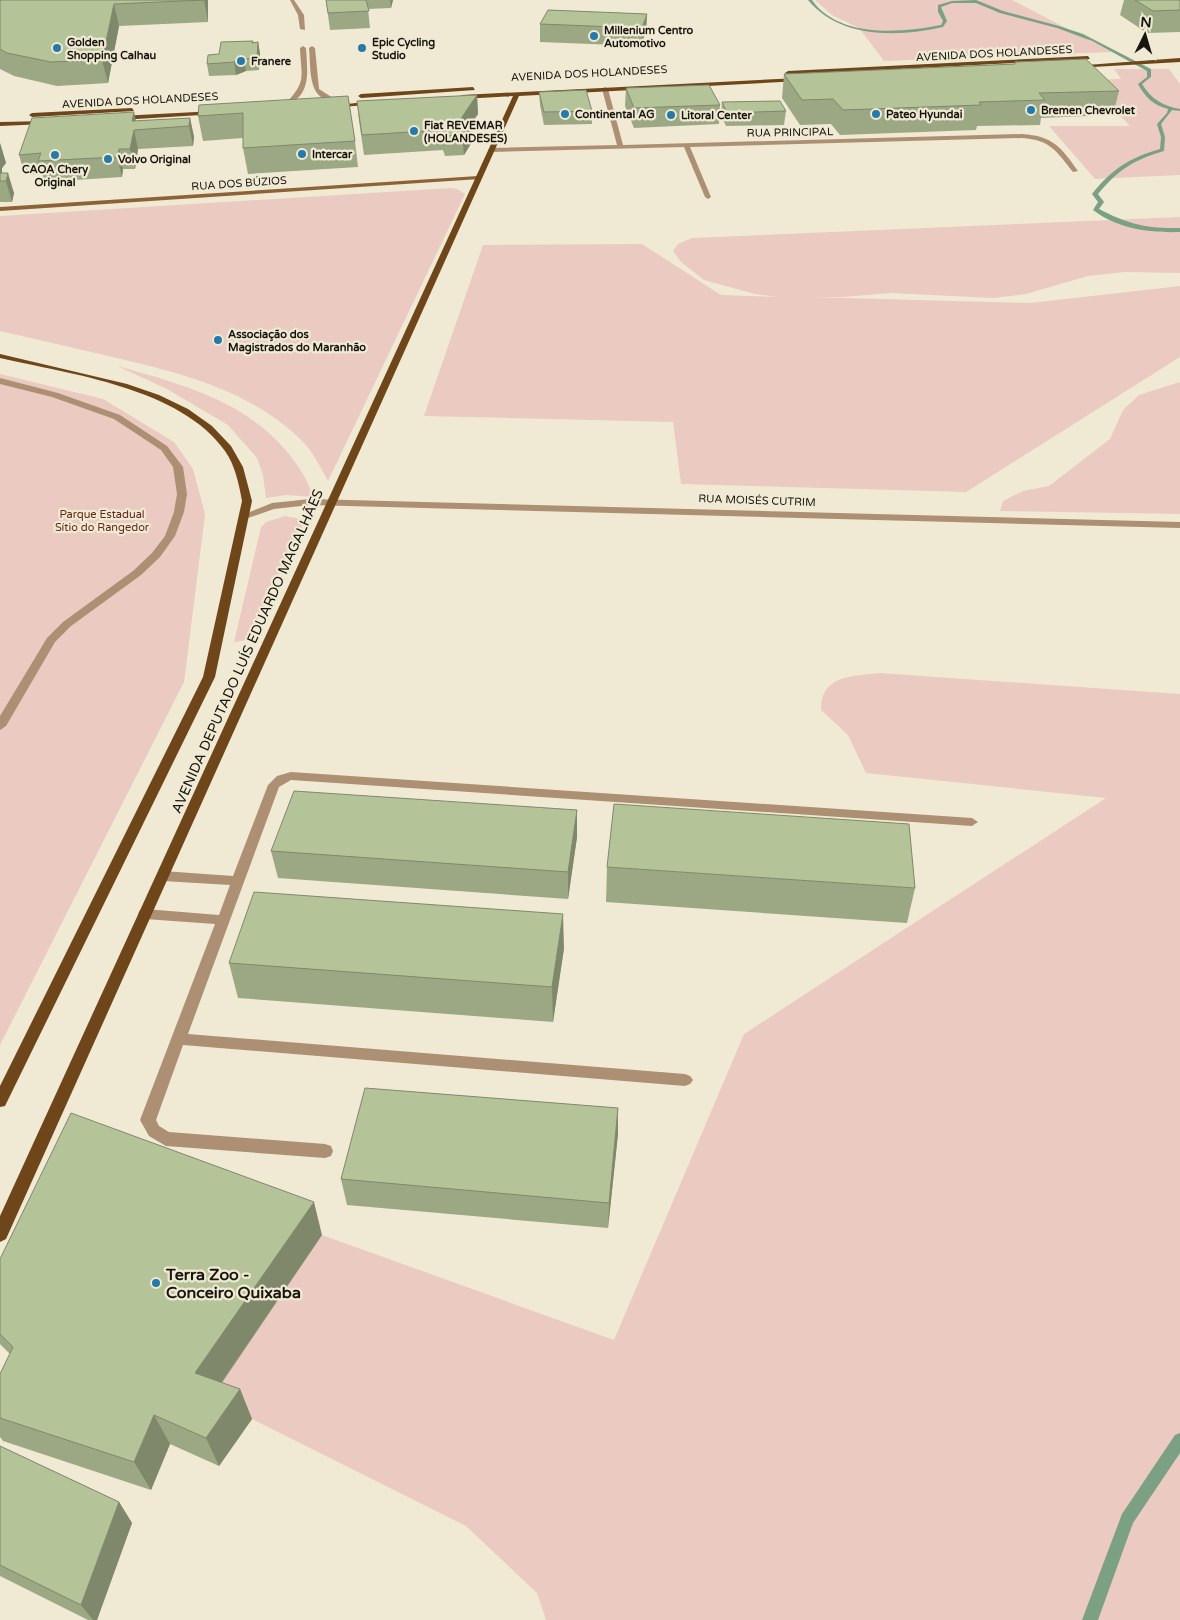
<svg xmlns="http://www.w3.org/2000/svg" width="1180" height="1620" font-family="'Varela Round',sans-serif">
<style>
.green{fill:#ebcac1}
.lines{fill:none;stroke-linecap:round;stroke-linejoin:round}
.stream{fill:#7ba083;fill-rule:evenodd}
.pedestrian{fill:#ad8f73;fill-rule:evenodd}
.minor{fill:#ad8f73;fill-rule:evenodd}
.tertiary{fill:#ad8f73;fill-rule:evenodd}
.secondary{fill:#8d6237;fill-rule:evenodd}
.primary{fill:#6e4619;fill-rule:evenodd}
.wall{fill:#9ca884}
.shaded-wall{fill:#7f886b}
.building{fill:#b5c399;stroke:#7f886b}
.poi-dot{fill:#257aaa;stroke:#f0ead4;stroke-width:2}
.labels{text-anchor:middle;stroke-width:4.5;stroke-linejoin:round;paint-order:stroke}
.far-poi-label{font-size:11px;font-weight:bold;fill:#17150e;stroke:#f0ead4;text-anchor:start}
.far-street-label{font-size:11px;fill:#17150e;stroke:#f0ead4}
.far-park-label{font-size:11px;fill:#612718;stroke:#f0ead4}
.street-label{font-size:14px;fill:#17150e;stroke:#f0ead4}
.near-poi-label{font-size:16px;font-weight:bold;fill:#17150e;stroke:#f0ead4;text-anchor:start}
</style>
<rect width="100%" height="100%" fill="#f0ead4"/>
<path class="green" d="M815,0h197l100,52 -228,9 -25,-33 -27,-13z
M1114,69h55l11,15v91l-85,4 -46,-53h81l-46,-46 37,-1z
M451,188l6,1 8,5 -137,287c-9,-16 -16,-32 -30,-44 -53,-50 -126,-66 -194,-82 -35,-8 -69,-16 -104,-24v-115z
M1180,217v56l-55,-1 -37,4 -62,18 -33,4 -102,-5 -48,4h-33l220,6 150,-17v71l-214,135 -285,-8 -8,-62 -249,-6 59,-171 159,-1 79,51 57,2 -23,-3 -51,-14 -23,-18 -8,-11 5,-7 14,-6z
M117,366c64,18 132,35 175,92 9,12 17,24 21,39l-27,-2 -20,3 -3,-23 -6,-17 -29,-33 -61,-36z
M0,374l103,25 71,43 19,27 12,45 -21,168 -184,363z
M1180,382v132l-180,-3 3,-10 20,-10 26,-5 61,-47 13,-29 16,-15z
M285,516l16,3 3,4 -57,117 -13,2 27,-115 5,-5z
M880,673l300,21v926h-634l-9,-27 -71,-67 -214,-107 -44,-17 114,-167 292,105 130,-306 362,-236 -240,-25 -18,-38 -27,-25c-1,-35 33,-34 59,-37z"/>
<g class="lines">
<path class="stream" d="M808,0h4c3,4 7,9 11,12 31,25 81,20 118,13l2,-4 -5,-9v-7l14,-4 24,-1 27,11 56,15 24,8 68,35v8l-9,7c9,15 21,22 38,25v2l-8,-1 -11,14 4,13 -1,14c-31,9 -46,19 -66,43l6,8 -5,7c29,15 48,20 81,19v4c-30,1 -62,-3 -87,-22l5,-8 -6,-8c20,-25 37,-36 68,-45l1,-12 -4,-13 10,-11 1,-4c-15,-4 -23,-12 -30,-25l9,-7v-6l-55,-30 -35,-13 -57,-15 -24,-10h-24l-11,4 6,14 -4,6c-45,10 -103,12 -135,-27z
M1180,1433v20l-47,70 -35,97h-16l40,-106 53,-79z"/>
<path class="pedestrian" d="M0,378l58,15 62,22 47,31 16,21 4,27 -3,18 -9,24 -15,21 -19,18 -70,51 -16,16 -49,84 -6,4v-14l47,-78 16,-16 70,-51 19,-18 13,-17 9,-24 3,-18 -4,-27 -12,-17 -47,-31 -62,-22 -52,-13z"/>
<path class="minor" d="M290,0h4l10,15 1,15 -5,-1 -2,-14z
M303,46l3,2c1,21 6,44 -16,56l-3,-2c20,-21 14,-27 13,-54z
M312,46l3,2 4,41 14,9v2c-26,1 -22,-34 -24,-52z
M605,87l3,2 15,56 399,-11c31,2 39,13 56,37l-5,1c-17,-21 -22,-32 -51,-34l-332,9 21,50 -3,2 -3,-2 -21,-50 -193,5 -3,-2 3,-2 126,-3 -15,-56z
M291,772l681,46 6,4 -6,4 -681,-46 -12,7 -91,247 497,40 5,2 3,4 -3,4 -5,2 -502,-41 -27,75 3,6 10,6 156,12 6,2 2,5 -2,5 -6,2 -159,-12 -17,-10 -9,-16 75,-196 -70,-5 -5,-1 -2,-4 2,-4 5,-1 74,6 11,-30 -67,-4 -5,-2 -2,-3 2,-3 5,-2 70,5 35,-91 9,-9z"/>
<path class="tertiary" d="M310,499l870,23v6l-870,-23 -36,4 -29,10 -5,-3 32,-13z"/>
<path class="secondary" d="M478,176l2,1v2l-480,32v-4z"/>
<path class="primary" d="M1088,56l2,3 -302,16 -3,-2 3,-2z
M1180,58v4l-104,6 -3,-2z
M799,78l2,3 -282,15 -513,1143 -6,3v-26l513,-1120 -51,3 -3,-2 3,-2z
M473,87l2,3 -114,8 -3,-2 3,-2z
M374,101l2,3 -44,4 -3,-2z
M132,108l2,3 -102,6 -3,-2 3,-2z
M215,111l2,3 -97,6 -3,-2 3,-2z
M47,121l-2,3 -45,2v-4z
M0,354l127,30 32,11 29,14 24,17 19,20 12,21 9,34 -37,176 -210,429 -5,1v-21l203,-409 39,-176c-3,-17 -7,-36 -17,-50 -44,-63 -155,-77 -225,-93z"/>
</g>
<path class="wall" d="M0,0h208v22l-89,4 -11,57 -51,3 -43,-10 -14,-7z
M326,0h67l-2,8 -23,1 2,19 -40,2z
M1124,0h56v32l-33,1 -27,-18z
M647,14l-1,17 -5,15 -101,-4v-18z
M253,42h5l2,12 -1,16 -13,1 -10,4 -27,1 -2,-12 12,-10z
M1015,62l104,29 -6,24 -72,3 -1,7 -63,1 -1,4 -136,5 -9,-11 -31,1 -18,-27 2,-24 230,-10z
M626,88l94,17 -1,19 -85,4 -9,-22z
M539,92l53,19v13l-48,1 -4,-20z
M477,95l1,19 -7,10 1,18 -8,13 -19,1 -2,-6 -79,5 -5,-34 -2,-20z
M348,96l7,45 3,26 -110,7 -5,-26v-10l-40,3 -5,-25z
M722,102l64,9 -2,14 -58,1 -5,-11z
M190,118l4,19 -1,9 -55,3 -3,20h-12l-1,8 -78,5 -2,-8 -17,1 -6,-20 117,-34z
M0,143l6,20 -4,5v5l12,20 -2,9h-12z
M577,810v27l-9,62 -290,-21 -7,-27z
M607,867l308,21 -8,35 -301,-21z
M564,948l-11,74 -315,-24 -9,-35z
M618,1108v26l-10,94 -261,-23 -6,-26z
M322,1235l-100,148 18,6 12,30 -33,47 -49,-22 -19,46 -148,-49 -3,-4v-63l10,-20 -10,-10v-85z
M0,1446l119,56 13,21 -35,97h-9l-88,-44z"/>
<path class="shaded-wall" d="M204,0h4v22z
M390,0h3l-2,8z
M114,4l5,22 -11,57 -6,-23z
M647,14l-1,17 -5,15 1,-18z
M258,42l2,12 -1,16 -2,-12z
M244,59l2,12 -10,4 -2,-13z
M477,95l1,19 -7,10 1,18 -8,13 -2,-20 -4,-12z
M134,112l4,17 -6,-8z
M190,118l4,19 -1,9 -4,-20z
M134,130l4,19 -3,20 -5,-20z
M0,143l6,20 -4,5v9l-2,2z
M119,149l4,20 -1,8 -5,-20z
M8,173l6,20 -2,9 -6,-21z
M577,810v27l-9,62v-27z
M563,914l1,34 -11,74 -1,-35z
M618,1108v26l-10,94 1,-25z
M314,1202l8,33 -114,167 -13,-29z
M240,1389l12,30 -33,47 -13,-28z
M154,1415l16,29 -19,46 -17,-28z
M119,1502l13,21 -35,97h-4l-12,-15z"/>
<path class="building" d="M0,0h204l-90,4 -12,56 -51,2 -44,-9 -7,-4z
M326,0h40l3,11 -41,2z
M1135,0h45v10l-27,1z
M548,10l99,4 -5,14 -102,-4z
M253,41l-1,2 6,-1 -1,16 -13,1 -10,3 -27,2 1,-9 11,-1 2,-12z
M1086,59l33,32 -80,2 6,7 -66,2 2,3 -138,5 -10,-11 -31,1 -18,-26 231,-10v-2z
M709,85l11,20 -86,3 -8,-20z
M586,90l6,21 -48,1 -5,-20z
M477,95l-19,28 13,-1 -9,13 -19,1 -1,-6 -80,5 -5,-34z
M348,96l7,45 -112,7v-35l-45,3 1,-11z
M780,101l6,10 -59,2 -5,-11z
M134,112l-2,9 58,-3 -1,8 -55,4 -4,19h-11l-2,8 -79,4 3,-8 -22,2 13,-37z
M0,173h8l-2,8h-6z
M294,791l283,19 -9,62 -297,-21z
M614,804l295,20 6,64 -308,-21z
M254,892l309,22 -11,73 -323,-24z
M365,1088l253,20 -9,95 -268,-24z
M71,1113l243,89 -119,171 45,16 -34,49 -52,-23 -20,47 -134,-44v-44l13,-27 -13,-13v-75z
M0,1446l119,56 -38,103 -81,-40z"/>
<g class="poi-dot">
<circle cx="594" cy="36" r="5"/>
<circle cx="57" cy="48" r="5"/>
<circle cx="362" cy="48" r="5"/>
<circle cx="241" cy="61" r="5"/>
<circle cx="1031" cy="110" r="5"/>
<circle cx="565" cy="114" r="5"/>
<circle cx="876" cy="114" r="5"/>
<circle cx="671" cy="115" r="5"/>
<circle cx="414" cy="131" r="5"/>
<circle cx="302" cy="154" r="5"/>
<circle cx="55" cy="155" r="5"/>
<circle cx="108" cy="159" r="5"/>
<circle cx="218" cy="340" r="5"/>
<circle cx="156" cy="1283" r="5"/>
</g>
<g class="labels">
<g class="far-poi-label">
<text x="604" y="34">Millenium Centro<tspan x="604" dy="13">Automotivo</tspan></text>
<text x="67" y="46">Golden<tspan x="67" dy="13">Shopping Calhau</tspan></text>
<text x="372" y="46">Epic Cycling<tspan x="372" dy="13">Studio</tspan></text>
<text x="251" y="65">Franere</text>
<text x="1041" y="114">Bremen Chevrolet</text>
<text x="575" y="118">Continental AG</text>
<text x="886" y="118">Pateo Hyundai</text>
<text x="681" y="119">Litoral Center</text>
<text x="424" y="129">Fiat REVEMAR<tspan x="424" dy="13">(HOLANDESES)</tspan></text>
<text x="312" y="158">Intercar</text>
<text x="118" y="163">Volvo Original</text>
<text x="55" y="173" text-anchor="middle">CAOA Chery<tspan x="55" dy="13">Original</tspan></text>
<text x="228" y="338">Associação dos<tspan x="228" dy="13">Magistrados do Maranhão</tspan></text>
</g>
<g class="far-street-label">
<text transform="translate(994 53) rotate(-3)" y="4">AVENIDA DOS HOLANDESES</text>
<text transform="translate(589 73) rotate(-3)" y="4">AVENIDA DOS HOLANDESES</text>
<text transform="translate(140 100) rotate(-3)" y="4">AVENIDA DOS HOLANDESES</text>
<text transform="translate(790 132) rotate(-1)" y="4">RUA PRINCIPAL</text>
<text transform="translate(239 183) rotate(-4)" y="4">RUA DOS BÚZIOS</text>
<text transform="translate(757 500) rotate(2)" y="4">RUA MOISÉS CUTRIM</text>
</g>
<g class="far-park-label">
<text x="102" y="518">Parque Estadual<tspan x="102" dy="13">Sítio do Rangedor</tspan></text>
</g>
<g class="street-label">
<text transform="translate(247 651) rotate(-66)" y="5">AVENIDA DEPUTADO LUÍS EDUARDO MAGALHÃES</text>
</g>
<g class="near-poi-label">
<text x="166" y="1280">Terra Zoo -<tspan x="166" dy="18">Conceiro Quixaba</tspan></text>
</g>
</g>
<g transform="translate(1145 35) rotate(5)" stroke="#f0ead4" stroke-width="4" paint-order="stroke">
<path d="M0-4L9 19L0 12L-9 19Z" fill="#17150e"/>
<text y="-8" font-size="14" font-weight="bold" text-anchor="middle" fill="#17150e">N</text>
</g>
</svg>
